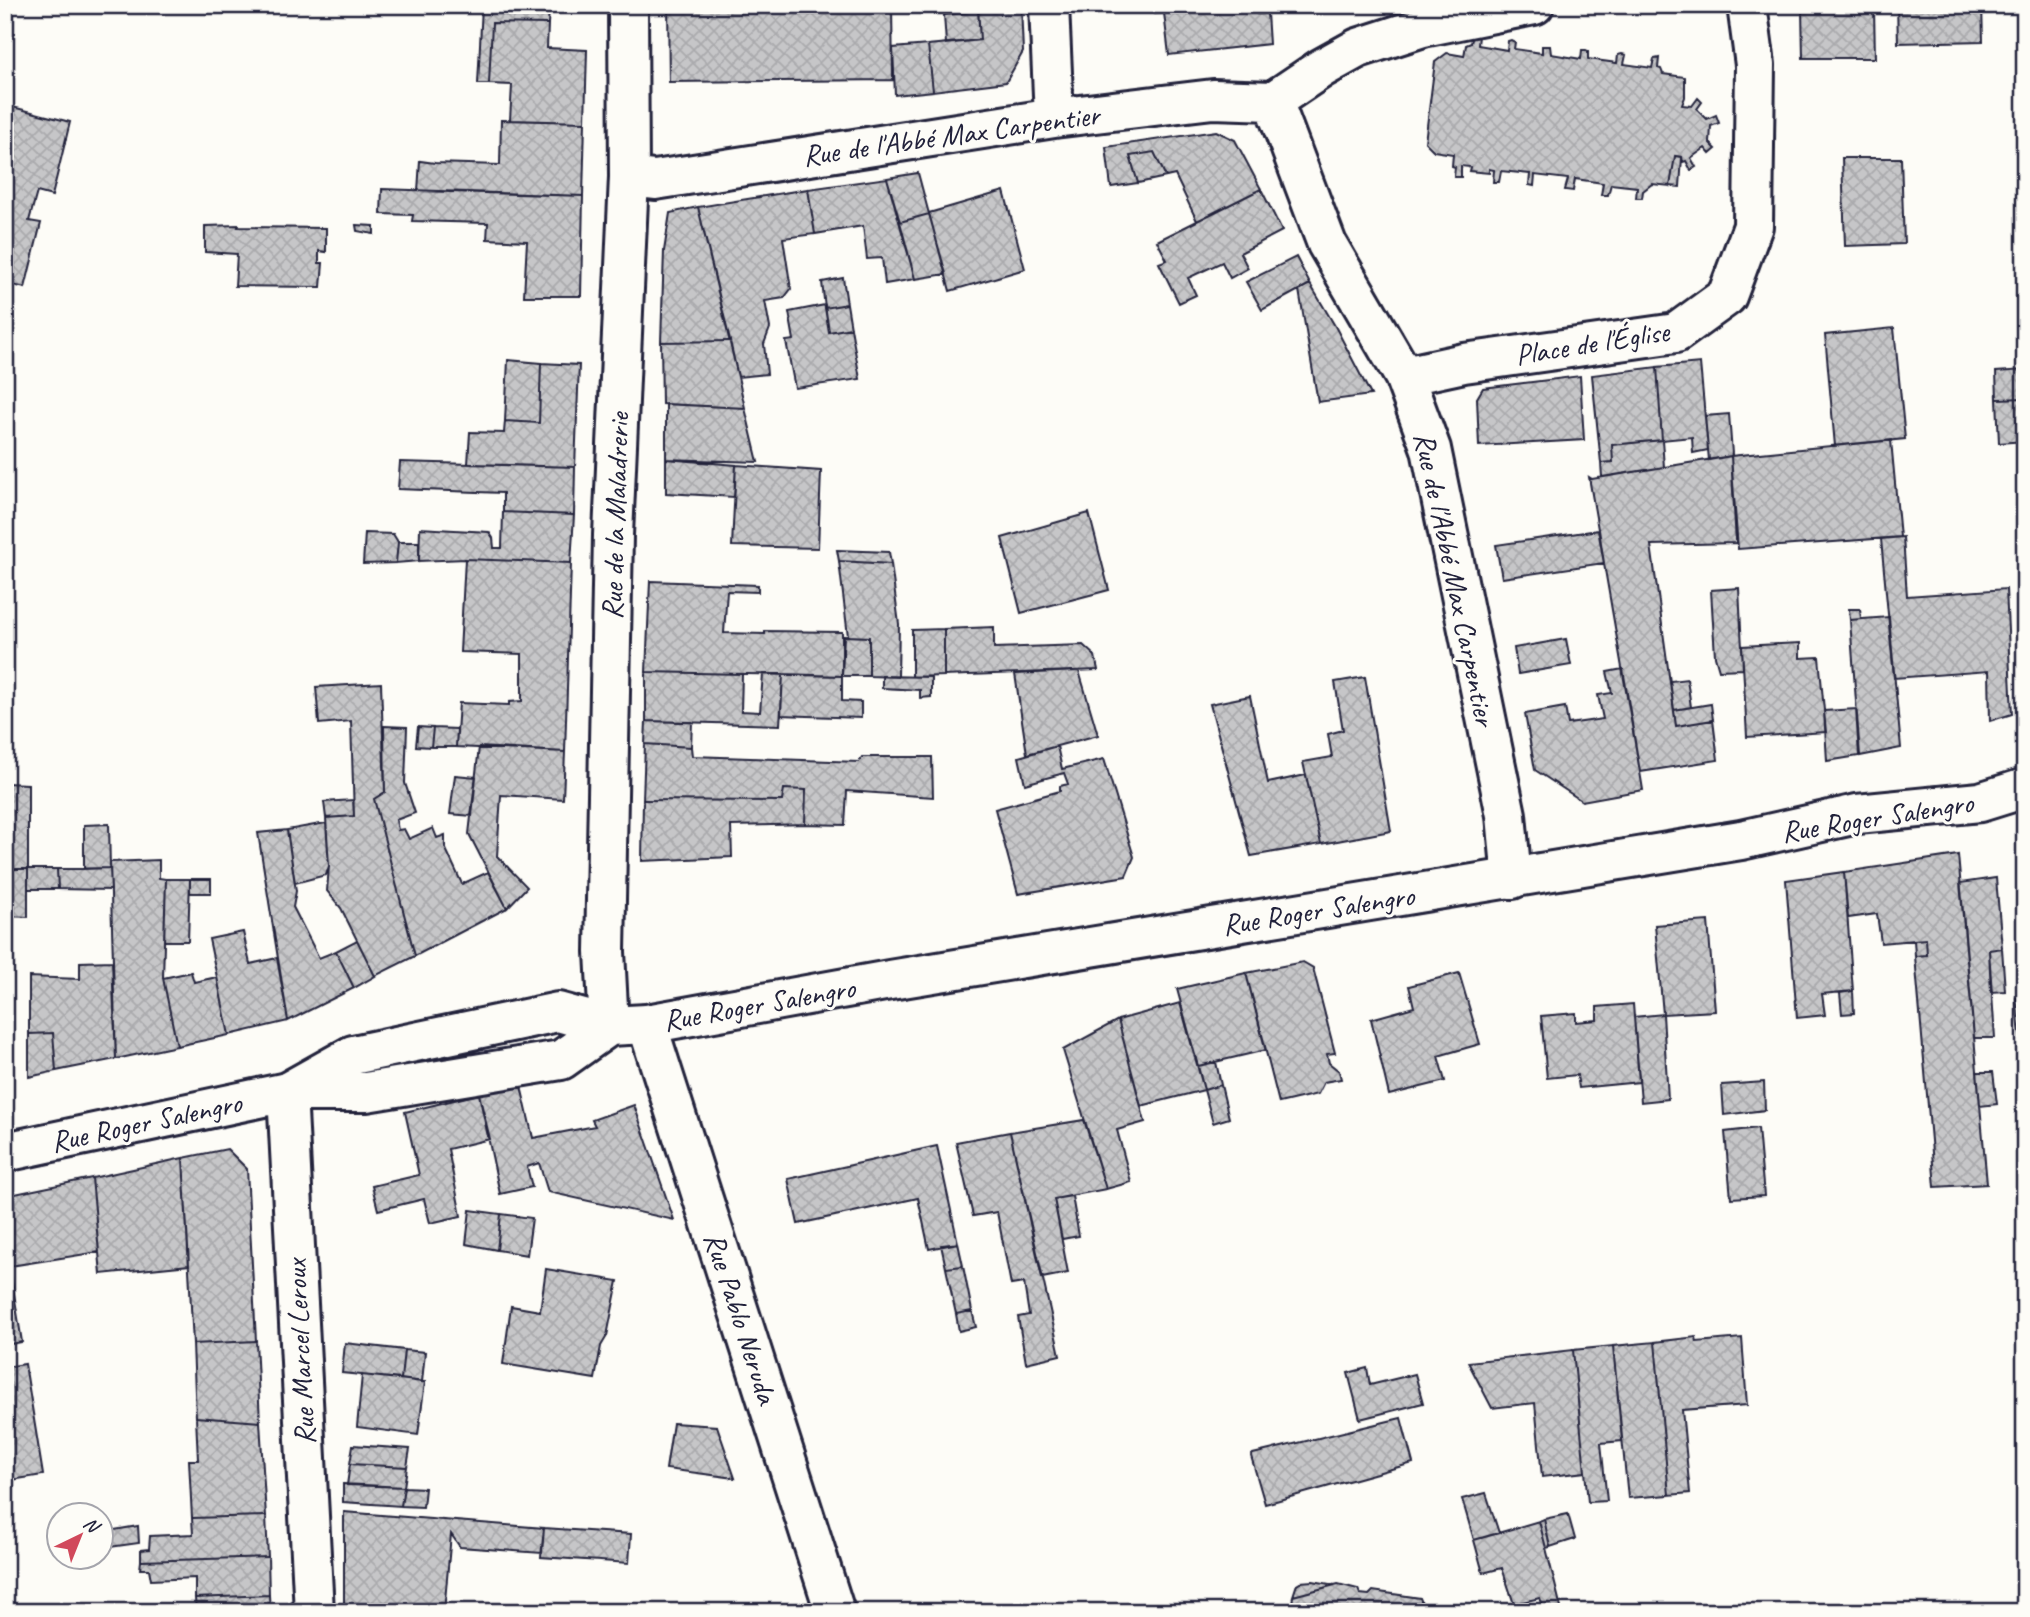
<svg xmlns="http://www.w3.org/2000/svg" width="2030" height="1617" font-family="Caveat,sans-serif">
<style>
.building{fill:url(#building-cross-hatch);stroke:#22223b;stroke-width:2}
.lines{fill:none;stroke-linecap:round;stroke-linejoin:round}
.minor-casing{stroke:#22223b;stroke-width:44}
.secondary-casing{stroke:#22223b;stroke-width:44}
.minor{stroke:#fdfcf7;stroke-width:38}
.secondary{stroke:#fdfcf7;stroke-width:38}
.labels{text-anchor:middle;stroke-width:6;stroke-linejoin:round;paint-order:stroke}
.street-label{font-size:30px;fill:#22223b;stroke:#fdfcf7}
</style>
<defs>
<pattern id="building-cross-hatch" width="8" height="8" patternUnits="userSpaceOnUse" patternTransform="scale(1.75)"><rect width="8" height="8" fill="#c6c6c8"/><path d="M0 0l8 8M0 8l8-8" fill="none" stroke="#aaaaad"/></pattern>
</defs>
<rect width="100%" height="100%" fill="#fdfcf7"/>
<filter id="ink" filterUnits="userSpaceOnUse"><feTurbulence type="fractalNoise" baseFrequency=".0143" numOctaves="2"/><feDisplacementMap in="SourceGraphic" scale="14" xChannelSelector="R" yChannelSelector="G"/><feConvolveMatrix kernelMatrix="1 2 1 2 8 2 1 2 1" color-interpolation-filters="sRGB"/></filter>
<g filter="url(#ink)">
<path class="building" d="M668,5h224l1,75 -224,2z
M978,5h43l2,47 -17,30 -73,9 -5,-46 52,-5z
M1153,5h24l1,7 -24,2z
M1177,5h79l1,9 10,-1 2,31 -100,11 -5,-42 14,-1z
M1897,5h85l1,36 -85,2z
M482,6l67,3 -1,15 -56,-1 -3,61h-11z
M1874,8l1,50h-72l-1,-49z
M978,11l2,29 -34,4 -2,-29z
M492,23l56,1 -1,24 40,2 -2,72 -75,-2 2,-35 -23,-1z
M1473,35l6,1 -1,9 29,5 1,-9 3,-1 4,2 -1,7 28,4v-7h8l1,8 30,5 1,-9h4l2,1v8l29,4 1,-8 4,-1 4,1 -2,9 28,4 2,-9 5,-1 -1,10 3,1 2,5 22,3v20l-3,8 10,1 6,-8 4,4 -5,7 10,10 9,-4 3,8 -8,3 -1,17 6,6 -6,5 -5,-6 -14,10 5,9 -5,3 -5,-9 -3,1 -1,-5 -7,-1 -5,30 -18,-2 -9,7 -1,7h-6l1,-11 -26,-3 -3,11h-7l2,-12 -28,-4 -2,12 -8,-1 3,-11 -33,-4 -1,11 -5,-1 1,-11 -29,-3 -2,11h-6l1,-12 -5,-1v4l-20,-2 1,-4 -9,-1v11h-7l1,-10 -3,-1 1,-12 -19,-3 -9,-9 10,-80 12,-9 17,3 2,-11 5,-2z
M928,45l5,46 -38,4 -2,-47z
M5,105l65,17 -18,74 -15,-4 -8,29 12,2 -16,65 -20,-5z
M501,120l84,2 -2,74 -165,-5 2,-30 15,2 65,2z
M1216,131l19,9 26,49 -64,32 -22,-46 -9,2 -12,-25 -24,4 8,27 -27,4 -5,-40z
M1154,152l12,25 -28,6 -8,-27z
M1675,156l7,1 -2,30 -10,-1z
M1842,158h59l3,86 -59,2z
M918,173l11,41 -29,8 -13,-44z
M887,178l28,101 -30,5 -3,-26 -15,1 -4,-33 -48,8 -7,-45z
M382,189l201,7 -2,100h-57l3,-55 -40,-2 1,-16 -76,-2 1,-6 -32,-1z
M808,189l7,45 -32,4 8,51 -7,9 -19,3 5,27 -6,16 3,30 -29,3 -40,-170z
M1261,189l21,42 -42,22 8,15 -18,10 -8,-16 -34,16 8,17 -17,8 -20,-40 8,-3 -10,-19z
M1004,191l21,78 -75,22 -21,-78z
M698,207l32,134 -69,1 3,-91 6,-38z
M929,214l17,60 -31,5 -15,-57z
M239,225l-1,2 88,1v24l-7,-1v12h4l-2,24 -86,-1 2,-32 -32,-2v-26z
M356,225l18,1v8l-17,-3z
M1296,257l14,27 -48,26 -16,-28z
M843,278l4,26 -22,4 -3,-26z
M1310,284l25,42 36,69 -53,7 -19,-112z
M847,304l4,24 -22,4 -4,-24z
M825,305l4,27 22,-4 9,51 -65,9 -9,-47 8,-1 -5,-28z
M1894,328l11,111 -70,7 -10,-111z
M730,341l15,67 -83,-4 -1,-62z
M508,360l33,3 -2,60 -34,-2z
M541,363l38,2 -4,102 -107,-3 2,-32 34,1 1,-12 34,2z
M1700,363l8,87 -15,3 -1,-16 -30,3 -5,-73z
M1657,367l5,73 -50,5 1,17 -12,1 -9,-88z
M2025,370v28l-28,1 -1,-27z
M1580,376l4,64 -105,6 -2,-48 6,-10z
M2025,398v43l-26,2 -2,-44z
M666,404l79,4 13,54 -92,-3z
M1729,414l3,40 -1,2 -22,4 -4,-44z
M1662,440l2,27 -62,10 -1,-14 12,-1 -1,-17z
M1891,440l9,97 -162,12 -7,-93z
M1731,456l5,87 -85,2 25,181 37,-6 5,40 -78,12 -51,-295 3,2z
M666,459l70,6 -2,32 -68,-4z
M400,462l175,5 -1,48 -71,-3v-19l-105,-4z
M736,465l85,6 -3,77 -86,-2z
M503,512l71,3 -3,48 -106,-4 -46,2 1,-33 69,4 4,6 1,10h8z
M1089,513l20,77 -88,23 -19,-75z
M1599,530l5,33 -102,15 -6,-33z
M365,533l28,1 5,8 -2,21 -33,1z
M1903,537l4,59 99,-7 6,125 -22,7 -1,-50 -95,7 -13,-139z
M398,542h21v19l-23,2z
M837,550l52,2 2,12 -52,-3z
M465,559l106,4 -6,189 -109,-5 3,-44 50,2v-3l13,-1v-47l-62,-2z
M839,561l52,3 8,60 -1,53 -29,-1v-39l-21,-1z
M650,581l108,4v7l-31,-1 -3,42 41,1v-3l77,1v44l-196,-4z
M1739,588l4,81 -24,1 -4,-14 -4,-66z
M1849,609h11l1,10 -11,1z
M1889,617l12,131 -41,8 -10,-136z
M994,627v21l89,-3 12,11 3,14 -154,6v-47z
M944,629v47l-32,1v-47z
M844,636l25,1v39h-27z
M1566,639l5,26 -53,9 -4,-26z
M1800,643v15l19,-1 7,75 -79,5 -5,-91z
M1623,669l20,121 -61,11 -47,-31 -10,-56 40,-7 3,17 35,-5 -5,-24 14,-2 -5,-21z
M1079,671l19,64 -71,19 -12,-80z
M646,672l96,2 -1,37 19,1 3,-38h20l-3,51 -134,-4z
M783,674l59,2v25l19,1v16l-80,-3z
M882,676l49,1v20l-11,1v-8l-38,-2z
M1365,677l26,154 -70,13 -18,-82 29,-5 -4,-23 15,-4 -8,-48z
M1687,679l4,28 -17,3 -4,-29z
M381,683l4,109 -11,7 41,157 -40,20 -34,-68 -14,-17 2,-25 -3,-48 28,-2 -3,-95 -32,3 -3,-37z
M1250,696l18,87 38,-8 15,69 -70,12 -41,-152z
M1711,704l2,16 -37,6 -2,-16z
M1856,709l3,47 -32,5 -3,-50z
M646,721l46,1 -1,25 -46,-3z
M384,726l23,1 -2,56 10,30 -19,7 2,10 6,-1 5,10 24,-11 4,10 8,-3v12l17,37 26,-12 19,36 -92,48 -41,-157 11,-7z
M418,727l15,1 -2,19 -15,-1z
M433,728l24,1 -1,18h-25z
M645,744l46,3 1,9 167,6 3,-5h70l1,40 -86,-6 -2,34 -40,-1 1,-34 -22,-1 -2,12 -139,-1z
M1057,746l5,23 42,-10 30,98 -8,19 -108,18 -23,-85 65,-18v-5l8,-2 -4,-11 -39,11 -6,-27z
M479,747l86,5 -2,47 -62,-4 -4,61 30,31 -20,21 -38,-74z
M455,775l21,2 -4,39 -22,-2z
M5,783l23,1v85h-23z
M784,789l22,1 -1,34 -74,2 1,31 -90,4 1,-61 139,1z
M353,800l1,16 -28,2 -2,-16z
M326,823l3,43 -3,9 -31,8 -8,-53z
M109,824l1,44 -26,1v-44z
M287,830l9,61 -3,16 26,51 17,-7 18,37 -66,33 -30,-188z
M1958,855l29,329 -52,3 -20,-231 12,-1 -1,-16 -45,4 -4,-29 -29,4 -4,-46z
M159,860v18l7,1 -3,99 14,68 -61,13 -6,-197z
M110,868l1,22 -53,-1 -1,-20z
M5,869h23v48l-23,-1z
M28,869h29l1,20h-30z
M1844,872l9,119 -31,3 3,21 -28,3 -11,-138z
M1996,878l6,70 -13,2 6,88h-21l-14,-155z
M166,879h24l-2,62h-24z
M190,879h21v14h-21z
M1708,921l7,90 -52,3 -8,-89z
M243,932l7,32 27,-6 11,63 -59,14 -20,-96z
M1926,939l1,16 -12,1 -1,-16z
M357,940l18,36 -21,12 -18,-37z
M2002,948l3,43 -14,1 -2,-42z
M112,961l4,98 -60,12 -3,-38 -24,1v-57l51,2v-17z
M1303,962l10,6 22,85 -8,1 2,9 10,8 2,8 -17,3 -6,12 -39,9 -33,-130z
M191,972l3,10 23,-5 12,58 -52,11 -14,-68z
M1246,973l20,77 -68,16 -21,-77z
M1459,973l21,71 -42,12 7,25 -56,14 -18,-76 43,-12 -5,-21z
M1853,991l1,22 -12,1 -2,-21z
M2025,997v48h-4l-5,-47z
M1180,1003l24,87 -63,16 -23,-86z
M1633,1004l6,78 -60,6 -2,-13 -30,3 -6,-62 35,-3v9l21,-2v-13z
M1663,1014l5,85 -27,3 -7,-85z
M1118,1020l27,102 -28,8 14,52 -25,7 -43,-139z
M53,1033l3,38 -27,6v-43z
M2021,1045h4v32h-1z
M1216,1062l5,23 -17,5 -6,-24z
M1977,1072h16l4,32 -17,2z
M1764,1082l1,28 -41,5 -2,-30z
M1221,1085l8,33 -16,5 -9,-33z
M521,1086l12,52 62,-12 -3,-6 42,-15 40,115 -126,-28 -9,-29 -12,4 5,20 -32,7 -21,-100z
M479,1094l11,45 -42,10 13,67 -31,7 -6,-24 -46,11 -6,-24 47,-11 -14,-63z
M1084,1120l22,69 -52,10 14,74 -26,5 -32,-146z
M1758,1128l6,68 -33,2 -6,-66z
M1010,1132l50,223 -34,8 -8,-46 11,-2 -5,-32 -13,2 -14,-73 -24,4 -17,-74z
M937,1146l21,97 -29,6 -11,-51 -120,26 -10,-45z
M227,1149l20,20 9,172 -63,3 -10,-186z
M183,1158l6,107 -88,9 -9,-96z
M92,1178l7,74 -89,14 -5,-27v-43z
M1072,1196l7,40 -17,3 -8,-40z
M470,1210l31,4 -4,36 -31,-6z
M501,1214l31,4 -5,37 -30,-5z
M5,1239l17,103 -17,3z
M958,1243l5,23 -17,2 -5,-23z
M963,1266l9,45 -16,3 -10,-46z
M546,1269l72,12 -11,55 -6,10 -6,33 -92,-15 8,-58 29,5z
M972,1311l4,16 -17,4 -3,-17z
M1696,1337l1,5 45,-4 5,67 -65,5 8,83 -21,2 -14,-153z
M256,1341l4,81 -64,-5 -3,-73z
M1655,1342l14,153 -41,3 -15,-152z
M345,1343l59,7 -3,29 -59,-6z
M1613,1346l9,95 -21,2 6,58 -19,1 -15,-152z
M404,1350l21,2 -3,30 -21,-3z
M1573,1350l12,122 -43,5 -7,-74 -43,5 -24,-46z
M25,1364l18,111 -38,6v-114z
M1367,1368l3,17 45,-11 8,29 -63,16 -12,-46z
M362,1375l63,7 -7,53 -61,-8z
M196,1417l64,5 6,94 -74,2 -3,-58h9z
M1401,1418l12,45 -148,41 -14,-48 2,-2z
M673,1423l44,3 18,52 -69,-9z
M353,1445l57,4 -3,18 -57,-3z
M350,1464l57,3 -3,20 -57,-2z
M343,1484l61,3 -3,19 -58,-4z
M404,1487l21,1 -2,19 -22,-1z
M1486,1493l13,40 -25,7 -12,-41z
M344,1512l200,16 -2,25 -82,-6 -9,-13 -7,78 -100,-2z
M1568,1514l7,25 -25,8 -6,-28z
M266,1516l2,41 -127,4v-11l8,-1 1,-13 43,-2 -1,-16z
M1544,1519l6,28 -4,1 -7,-27z
M1539,1521l7,27 16,64h-17l-5,-14 -26,6 -12,-36 -19,5 -9,-33z
M138,1526l1,17 -37,5v-16z
M544,1528l87,6 -2,29 -88,-6z
M268,1557l1,38 -74,3v-20l-44,2 -2,-11h-9l1,-8z
M1313,1581l22,4 -42,11 4,-12 3,-2z
M1338,1584l20,5 2,5 9,1 4,-4 47,7 2,5 -1,9h-130l2,-16z
M269,1595l1,17h-74l-1,-14z
M344,1610l67,2h-67z"/>
<g class="lines">
<defs>
<path id="minor" d="M1049,5l5,113
M1273,101l54,143 77,132 27,73 75,366 6,64
M629,177l26,3 399,-62 159,-19 60,2 49,-33 36,-20 65,-21 111,-22
M1404,376l60,-13 212,-30 51,-37 26,-70 2,-161 -8,-60
M647,1024l188,588
M609,1026l-4,-74 8,-417 16,-358 -1,-172
M287,1092l27,520"/>
<path id="secondary" d="M287,1092l66,-37 205,-43 51,14 38,-2 243,-44 851,-140 116,-26 123,-12 45,-14
M5,1152l282,-60h79l195,-32 48,-34"/>
</defs>
<use href="#minor" class="minor-casing"/>
<use href="#secondary" class="secondary-casing"/>
<use href="#minor" class="minor"/>
<use href="#secondary" class="secondary"/>
</g>
</g>
<g class="labels">
<g class="street-label">
<text transform="translate(951 135) rotate(-8)" y="10">Rue de l'Abbé Max Carpentier</text>
<text transform="translate(1592 343) rotate(-9)" y="10">Place de l'Église</text>
<text transform="translate(615 516) rotate(-88)" y="10">Rue de la Maladrerie</text>
<text transform="translate(1455 579) rotate(78)" y="10">Rue de l'Abbé Max Carpentier</text>
<text transform="translate(1877 817) rotate(-9)" y="10">Rue Roger Salengro</text>
<text transform="translate(1318 910) rotate(-9)" y="10">Rue Roger Salengro</text>
<text transform="translate(759 1004) rotate(-10)" y="10">Rue Roger Salengro</text>
<text transform="translate(146 1122) rotate(-12)" y="10">Rue Roger Salengro</text>
<text transform="translate(741 1318) rotate(72)" y="10">Rue Pablo Neruda</text>
<text transform="translate(300 1352) rotate(-93)" y="10">Rue Marcel Leroux</text>
</g>
</g>
<rect width="2030" height="1617" fill="none" stroke="#fdfcf7" stroke-width="28"/>
<rect x="14" y="14" width="2002" height="1589" fill="none" stroke="#22223b" stroke-width="2.5" filter="url(#ink)"/>
<g transform="translate(80 1536) rotate(43)"><circle r="33" fill="#fdfcf7" stroke="#a5a5ac" stroke-width="2"/>
<path d="M0-5L12 26L0 18L-12 26Z" fill="#d1495b"/>
<text y="-10" font-size="19" font-weight="bold" text-anchor="middle" fill="#22223b">N</text>
</g>
</svg>
